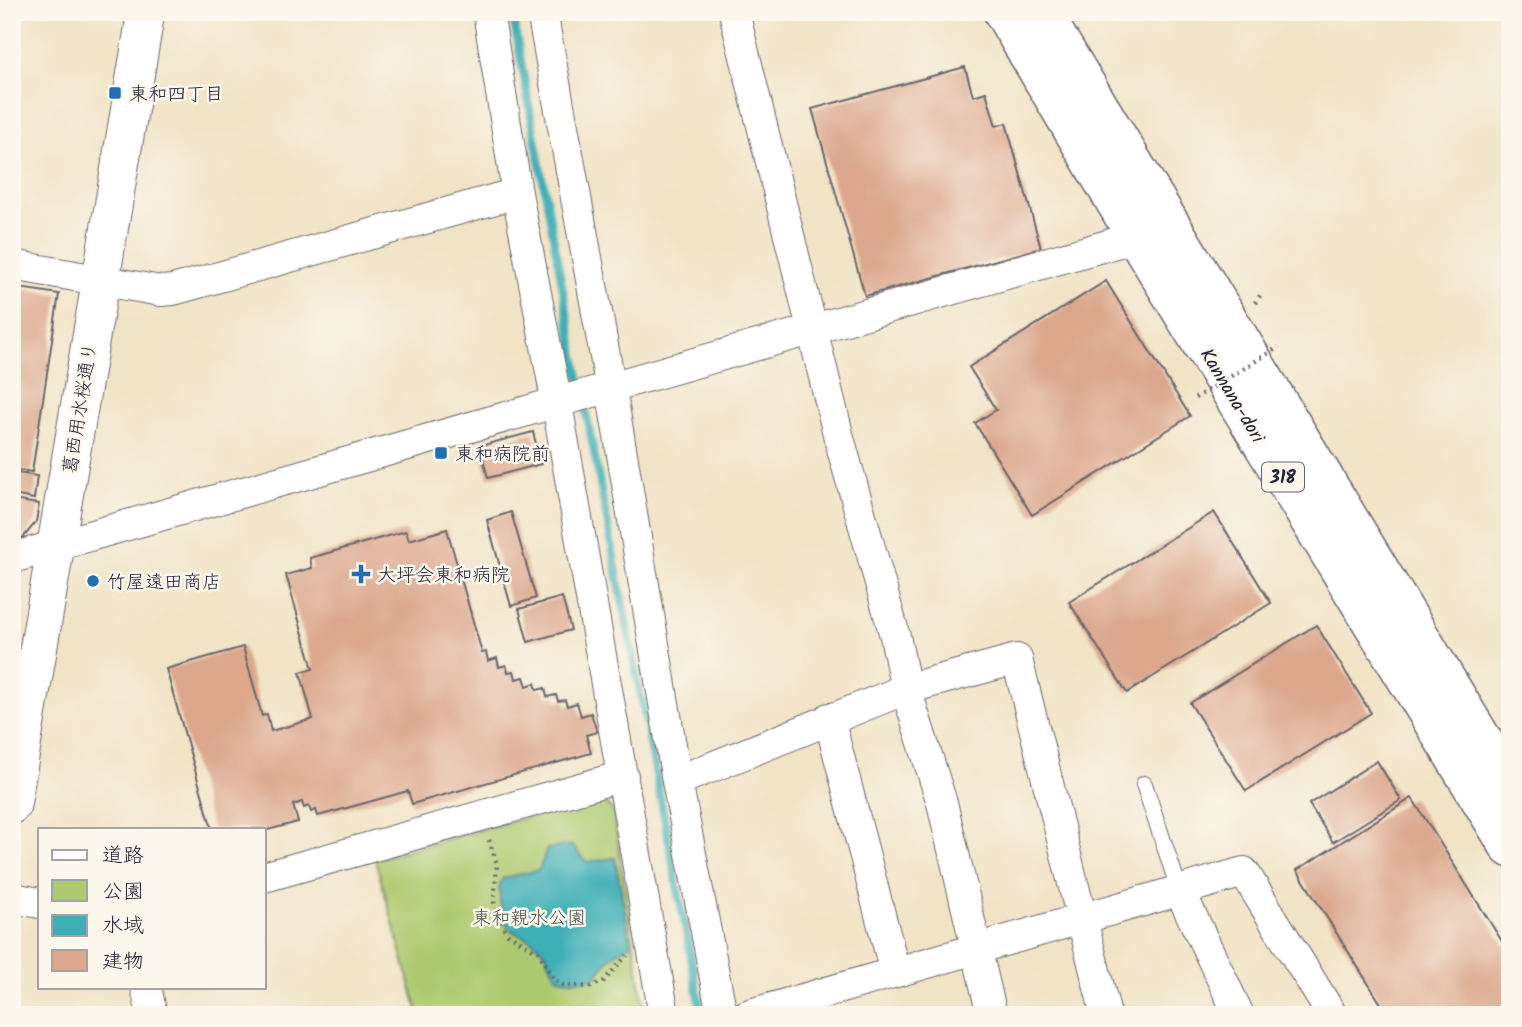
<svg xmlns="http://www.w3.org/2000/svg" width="1522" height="1027" font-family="Kalam,'Klee One',sans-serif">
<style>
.green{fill:#aeca70;stroke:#687656;stroke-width:2}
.water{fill:#3eafb6;stroke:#306878;stroke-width:2}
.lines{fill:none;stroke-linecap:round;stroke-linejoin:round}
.stream{stroke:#3eafb6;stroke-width:8}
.building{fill:#dca78d}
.service-casing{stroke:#6a666c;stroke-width:18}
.minor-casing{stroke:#6a666c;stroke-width:32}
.tertiary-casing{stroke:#6a666c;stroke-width:39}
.primary-casing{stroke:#6a666c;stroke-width:41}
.path{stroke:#6a666c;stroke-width:4.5;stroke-dasharray:2 5;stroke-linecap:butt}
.service{stroke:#fff;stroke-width:16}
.minor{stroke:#fff;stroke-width:30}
.tertiary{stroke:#fff;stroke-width:37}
.primary{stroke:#fff;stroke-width:38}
.path-bridge{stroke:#6a666c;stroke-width:4.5;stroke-dasharray:2 5;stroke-linecap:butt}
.poi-dot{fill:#1f6fb2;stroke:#fbf7ec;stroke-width:2.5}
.labels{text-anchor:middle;stroke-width:5;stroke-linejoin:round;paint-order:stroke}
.shield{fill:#fbf7ec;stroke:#636270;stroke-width:2}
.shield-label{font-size:18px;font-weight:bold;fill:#22223b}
.poi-label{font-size:19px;fill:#22223b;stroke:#fbf7ec;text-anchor:start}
.street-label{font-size:19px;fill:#22223b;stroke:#fbf7ec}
.park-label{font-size:19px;fill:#4c544b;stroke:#fbf7ec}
</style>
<rect width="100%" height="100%" fill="#fbf7ec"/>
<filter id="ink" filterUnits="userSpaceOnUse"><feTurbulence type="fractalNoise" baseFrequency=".0143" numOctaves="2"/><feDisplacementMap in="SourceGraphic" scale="14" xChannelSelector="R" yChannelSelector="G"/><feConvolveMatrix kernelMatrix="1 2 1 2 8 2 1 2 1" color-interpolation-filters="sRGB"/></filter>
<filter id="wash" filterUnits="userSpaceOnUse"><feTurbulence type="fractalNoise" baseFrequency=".00686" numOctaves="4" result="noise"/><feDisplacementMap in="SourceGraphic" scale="28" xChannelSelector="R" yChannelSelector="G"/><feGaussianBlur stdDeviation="1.57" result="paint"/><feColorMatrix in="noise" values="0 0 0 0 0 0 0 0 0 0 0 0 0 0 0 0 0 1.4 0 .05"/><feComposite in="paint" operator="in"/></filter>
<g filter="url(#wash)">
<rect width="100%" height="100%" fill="#f1e3c6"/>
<path class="green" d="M598,798l15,12 32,205h-226l-44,-156z"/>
<path class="water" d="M571,845l16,17 28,-4 16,87c-25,10 -22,18 -38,34 -9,0 -25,3 -33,-1 -10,-5 -10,-21 -17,-28 -23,-25 -38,-4 -43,-51 -1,-9 -2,-14 3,-21l36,-8 8,-21z"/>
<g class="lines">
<path class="stream" d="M512,12l69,376
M584,401l118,614"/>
</g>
<g id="blocks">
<path class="building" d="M965,67l8,29 13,-4 10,34 10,-3 35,125 -176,48 -53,-187z
M1106,281l84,135 -158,99 -57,-92 21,-13 -27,-43z
M13,287l46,7 -27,178 -20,-3z
M533,432l8,32 -53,14 -8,-32z
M12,472l25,4 -3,23 -22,-4z
M12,500l27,4 -3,18 -13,16 -11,-1z
M511,512l25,86 -25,8 -24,-86z
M1214,512l57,91 -144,90 -58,-91z
M447,529l35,124 4,-1 2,9 9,-3 2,9 7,-2 2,7 6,-1 2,8 8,-2 3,9 8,-3 2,7 8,-2 2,9 9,-2 2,6 7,-1 2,6 10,-3 4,13 10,-3 6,19 -11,3 5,18 -179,51 -4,-13 -90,25 -2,-6 -5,2 -2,-6 -5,2 -2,-6 -9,3 5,17 -34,9v-2h-52l-46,-160 77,-22 19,69 5,-2 4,17 42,-12 -13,-47 13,-3 -27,-94 26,-7 -2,-10 96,-27 3,9z
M562,597l9,33 -43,12 -9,-33z
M1316,625l55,88 -125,78 -56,-88z
M1377,761l24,39 -68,42 -24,-38z
M1412,798l98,156v47l-23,14h-99l-91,-145z"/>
</g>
</g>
<g filter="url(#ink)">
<use href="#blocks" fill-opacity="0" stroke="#6a666c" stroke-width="2"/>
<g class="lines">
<defs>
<path id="service" d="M1144,784l35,105"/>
<path id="minor" d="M488,12l29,181 40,211 107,611
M542,12l69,377 66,392 45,234
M734,12l105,426 56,198 11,53 36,114 50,212
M12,265l149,26 12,-1 344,-97
M12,558l1124,-321
M829,718l66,254
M677,781l229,-92 111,-30 89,356
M264,877l359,-101
M1179,889l60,126
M12,898l28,5
M146,987l6,28
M747,1015l497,-143 88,143"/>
<path id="tertiary" d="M12,805l134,-793"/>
<path id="primary" d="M1003,12l133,225 374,611
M1042,12l468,773"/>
</defs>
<use href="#service" class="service-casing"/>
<use href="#minor" class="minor-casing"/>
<use href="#tertiary" class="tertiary-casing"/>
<use href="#primary" class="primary-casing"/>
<path class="path" d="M1255,303l6,-9
M489,840l8,24 -3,38 4,17 10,15 30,18 17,28 8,5 28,2 13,-6 23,-26"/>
<use href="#service" class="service"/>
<use href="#minor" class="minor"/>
<use href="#tertiary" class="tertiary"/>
<use href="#primary" class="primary"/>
<path class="path-bridge" d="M1195,398l84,-51"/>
</g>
</g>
<g class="poi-dot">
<rect x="108" y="86" width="14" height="14" rx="3.5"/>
<rect x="434" y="446" width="14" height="14" rx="3.5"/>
<path d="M357.5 563.5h7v7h7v7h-7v7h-7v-7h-7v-7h7z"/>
<circle cx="93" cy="581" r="7"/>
</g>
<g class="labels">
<rect class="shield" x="1262" y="462.5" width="42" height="29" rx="5"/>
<g class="shield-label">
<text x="1283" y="483">318</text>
</g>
<g class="poi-label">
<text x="129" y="100">東和四丁目</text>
<text x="455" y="460">東和病院前</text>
<text x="377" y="581">大坪会東和病院</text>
<text x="107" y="588">竹屋遠田商店</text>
</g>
<g class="street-label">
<text transform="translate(1233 395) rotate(59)" y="7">Kannana-dori</text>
<text transform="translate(79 408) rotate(-81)" y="7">葛西用水桜通り</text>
</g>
<g class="park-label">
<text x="529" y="924">東和親水公園</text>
</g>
</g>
<rect width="1522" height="1027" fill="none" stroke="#fbf7ec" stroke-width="42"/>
<rect x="38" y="828" width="228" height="161" fill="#fbf7ec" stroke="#a4a2a5" stroke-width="2"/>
<rect x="52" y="850" width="35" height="10" fill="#ffffff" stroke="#a4a2a5" stroke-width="2"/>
<text x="102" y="862" font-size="21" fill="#22223b">道路</text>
<rect x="52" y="880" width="35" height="21" fill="#aeca70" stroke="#a4a2a5" stroke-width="2"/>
<text x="102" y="898" font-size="21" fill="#22223b">公園</text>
<rect x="52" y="915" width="35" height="21" fill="#3eafb6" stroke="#a4a2a5" stroke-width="2"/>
<text x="102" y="932" font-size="21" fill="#22223b">水域</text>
<rect x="52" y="950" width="35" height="21" fill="#dca78d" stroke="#a4a2a5" stroke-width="2"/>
<text x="102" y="968" font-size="21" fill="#22223b">建物</text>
</svg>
